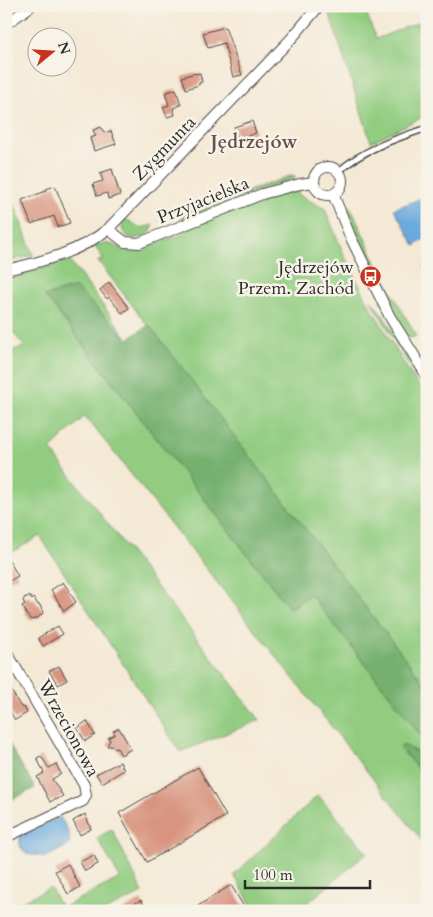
<svg xmlns="http://www.w3.org/2000/svg" width="433" height="917" font-family="Cardo,serif">
<style>
.green{fill:#91cc80;stroke:#5e7c56}
.forest{fill:#74b06e;stroke:#506e4c}
.water{fill:#6aaadd;stroke:#4a6a84}
.building{fill:#d89480}
.lines{fill:none;stroke-linecap:round;stroke-linejoin:round}
.service-casing{stroke:#494844;stroke-width:8}
.minor-casing{stroke:#494844;stroke-width:12}
.service{stroke:#fff;stroke-width:5}
.minor{stroke:#fff;stroke-width:10}
.labels{text-anchor:middle;stroke-width:5;stroke-linejoin:round;paint-order:stroke}
.street-label{font-size:18px;fill:#2b2b2b;stroke:#f7f3e8}
.poi-label{font-size:18px;fill:#2b2b2b;stroke:#f7f3e8;text-anchor:end}
.neighbourhood-label{font-size:19px;font-weight:bold;fill:#685049;stroke:#f7f3e8}
</style>
<rect width="100%" height="100%" fill="#f7f3e8"/>
<filter id="ink" filterUnits="userSpaceOnUse"><feTurbulence type="fractalNoise" baseFrequency=".02" numOctaves="2"/><feDisplacementMap in="SourceGraphic" scale="10" xChannelSelector="R" yChannelSelector="G"/><feConvolveMatrix kernelMatrix="1 2 1 2 8 2 1 2 1" color-interpolation-filters="sRGB"/></filter>
<filter id="wash" filterUnits="userSpaceOnUse"><feTurbulence type="fractalNoise" baseFrequency=".0096" numOctaves="4" result="noise"/><feDisplacementMap in="SourceGraphic" scale="20" xChannelSelector="R" yChannelSelector="G"/><feGaussianBlur stdDeviation="1.12" result="paint"/><feColorMatrix in="noise" values="0 0 0 0 0 0 0 0 0 0 0 0 0 0 0 0 0 1.4 0 .05"/><feComposite in="paint" operator="in"/></filter>
<g filter="url(#wash)">
<rect width="100%" height="100%" fill="#f4e9d5"/>
<path class="green" d="M327,6h37l12,33 51,-20v96l-56,27z
M293,175l3,2 -115,43 2,-5z
M6,182l27,73 -27,7z
M298,191l1,4 26,14 20,48 23,45 40,68 19,27v290l-329,-426 6,-2 -10,-13c19,-7 19,3 35,3 12,1 42,-11 55,-15l2,-6c37,-14 73,-33 112,-37z
M345,206h4l2,2 28,61 37,67 -5,2h-3c-24,-43 -46,-86 -63,-132z
M125,219c15,6 9,12 28,6 -2,13 -14,14 -25,12 -6,-5 -8,-11 -3,-18z
M69,260l59,79 -53,-52 -30,9 245,313 20,-15 117,149v104l-342,-431 -35,33 210,271 -80,32 -140,-216 -33,19 -1,-203 19,-5 -19,-23v-44z
M371,300l13,17 43,68v6l-21,-31z
M318,795l49,58 -69,58h-43l-21,-36z
M112,829l31,64 -39,18h-98v-2l44,-21 12,20 58,-30 -23,-40z"/>
<path class="forest" d="M75,287l53,52 21,-14 278,362v56l-117,-149 -20,15 -245,-313z
M6,739l29,49 -28,14 -1,-1z
M402,744l16,9 6,-5 3,4v28l-26,-31z"/>
<path class="water" d="M427,196v41l-12,9 -21,-37z
M60,817c6,9 12,17 9,28l-24,13 -4,-2 -15,-2 -6,-8v-11z"/>
<g id="blocks">
<path class="building" d="M225,27l17,48 -9,2 -9,-34 -16,5 -5,-15z
M195,73l1,1 4,-1 2,9 -3,1v2l-13,4 -4,-12z
M176,89l5,16 -8,3 2,7 -8,2 -4,-10 6,-2 -4,-12z
M252,121l4,12 -18,6 -4,-12z
M101,127l3,6 7,-2 5,13 -22,7 -4,-13 6,-2 -3,-6z
M112,169l8,26 -12,4 -1,-6 -10,3 -4,-12 10,-3 -3,-8z
M55,186l15,37 -12,4 -4,-11 -23,8 -9,-24 24,-9v-2z
M109,282l20,26 -7,5 -13,-16 -2,2 -7,-9z
M6,555l12,21 -12,7z
M63,582l4,6 2,1v3l7,10 -12,9 -13,-21z
M25,597h5l2,3 2,-2 4,7h2l3,8 -5,5 -7,2 -4,-5 -2,-1 1,-2 -4,-6 3,-2 -2,-3z
M58,626l5,8 -20,12 -5,-8z
M59,666l8,14 -9,5 -9,-14z
M11,690l8,14 3,4 2,-1 3,6 -12,7 -9,-15v-13z
M87,721l8,14 -10,6 -8,-13z
M119,728l12,21 -10,6 -4,-7 -2,1 -2,-3h-6l3,-6 -2,-2 7,-4 -2,-3z
M41,756l8,12 7,-4 5,10 -9,5 11,17 -7,4 -1,-1 -5,3 -13,-25 7,-4 -7,-15z
M120,762l4,8 -22,13 -6,-9z
M198,767l28,49 -79,46 -28,-49z
M85,814l6,15 -11,6 -7,-14z
M94,855l4,9 -13,7 -5,-9z
M68,864l12,23 -12,7 -13,-23z
M231,885l13,22 -6,4h-48z
M141,900l6,11h-26z"/>
</g>
</g>
<g filter="url(#ink)">
<use href="#blocks" fill-opacity="0" stroke="#494844" stroke-width="1"/>
<g class="lines">
<defs>
<path id="service" d="M339,171c25,-22 56,-32 88,-43
M427,250c-5,7 -4,18 0,26"/>
<path id="minor" d="M6,24l25,-18
M314 181a14 14 0 1 1 28 0a14 14 0 1 1-28 0Z
M333,194l17,42 40,81 37,59
M108,229l17,13 14,1 123,-49 38,-10 14,-2
M6,270c35,-8 74,-18 102,-41l183,-190 28,-33
M6,651l78,134 2,10 -3,6 -77,36"/>
</defs>
<use href="#service" class="service-casing"/>
<use href="#minor" class="minor-casing"/>
<use href="#service" class="service"/>
<use href="#minor" class="minor"/>
</g>
</g>
<defs>
<symbol id="bus-disc" viewBox="-11 -11 22 22"><circle r="9.5" fill="#c8321e" stroke="#f7f3e8"/><path d="M-5-6H5V4H4V6H2V4H-2V6H-4V4H-5ZM-3.5-4V0h7V-4ZM-3.5 1.2v1.5H-2V1.2ZM2 1.2v1.5H3.5V1.2Z" fill="#fff"/></symbol>
</defs>
<g fill-rule="evenodd">
<use href="#bus-disc" x="358" y="264" width="25" height="25"/>
</g>
<g class="labels">
<g class="street-label">
<text transform="translate(164 148) rotate(-46)" y="6">Zygmunta</text>
<text transform="translate(203 200) rotate(-22)" y="6">Przyjacielska</text>
<text transform="translate(69 728) rotate(61)" y="6">Wrzecionowa</text>
</g>
<g class="poi-label">
<text x="354" y="273">Jędrzejów<tspan x="354" dy="21">Przem. Zachód</tspan></text>
</g>
<g class="neighbourhood-label">
<text x="254" y="148">Jędrzejów</text>
</g>
</g>
<rect width="433" height="917" fill="none" stroke="#f7f3e8" stroke-width="25"/>
<g transform="translate(52 52) rotate(72)"><circle r="24" fill="#f7f3e8" stroke="#a5a39c"/>
<path d="M0-4L9 19L0 12L-9 19Z" fill="#c8321e"/>
<text y="-8" font-size="14" font-weight="bold" text-anchor="middle" fill="#2b2b2b">N</text>
</g>
<path d="M245 880v8h125v-8" fill="none" stroke="#2b2b2b" stroke-width="2.5"/>
<text x="253" y="880" font-size="15" fill="#2b2b2b" stroke="#f7f3e8" stroke-width="4" paint-order="stroke">100 m</text>
</svg>
